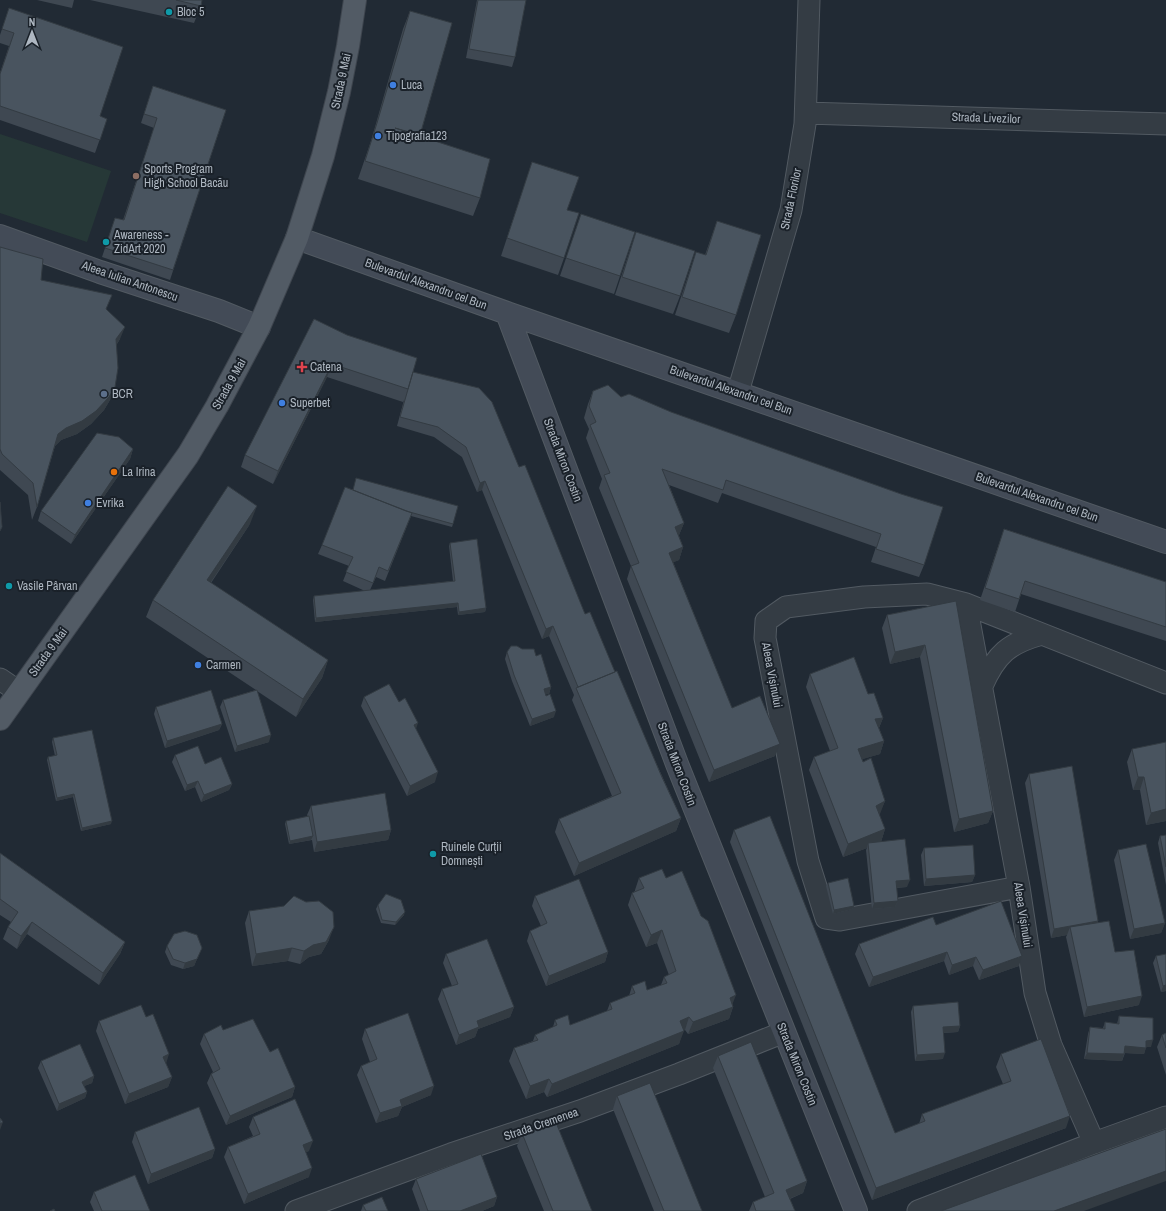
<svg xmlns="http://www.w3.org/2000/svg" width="1166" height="1211" font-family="'Archivo Narrow',sans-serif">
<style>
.green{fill:#263837}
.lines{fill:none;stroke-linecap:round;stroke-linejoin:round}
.street-casing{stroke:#525a62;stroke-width:23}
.secondary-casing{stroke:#525a62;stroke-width:24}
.primary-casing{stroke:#3e454e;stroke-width:24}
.street{stroke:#343c44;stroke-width:21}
.secondary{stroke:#434b57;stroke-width:22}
.primary{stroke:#525b65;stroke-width:22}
.wall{fill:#3f4852}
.shaded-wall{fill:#333b42}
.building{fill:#49545f;stroke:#333b42}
.culture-dot{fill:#0f9aa8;stroke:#1a2129;stroke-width:1.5}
.shop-dot{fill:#3f7fe0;stroke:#1a2129;stroke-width:1.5}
.education-dot{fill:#8d6e63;stroke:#1a2129;stroke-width:1.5}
.health-dot{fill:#e0444e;stroke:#1a2129;stroke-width:1.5}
.service-dot{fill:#5c6f8a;stroke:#1a2129;stroke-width:1.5}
.food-dot{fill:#e8710a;stroke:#1a2129;stroke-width:1.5}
.labels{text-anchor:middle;stroke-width:4;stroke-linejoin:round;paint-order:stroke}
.poi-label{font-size:12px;fill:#aeb7c1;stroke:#1a2129;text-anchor:start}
.street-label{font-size:12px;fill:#aeb7c1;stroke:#1a2129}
</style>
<rect width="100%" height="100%" fill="#212a34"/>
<path class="green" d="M0,134l111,37 -24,71 -87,-29z"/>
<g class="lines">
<defs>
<path id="street" d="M806,113l360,11
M738,392l53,-182 14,-86 4,-124
M966,604l53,283 16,106 16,52 43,98
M0,679l19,13
M982,686c14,-32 27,-43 60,-52
M1019,887l-179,33 -14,-2 -18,-57 -43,-223 1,-17 20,-14 78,-10 63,-3 39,10 200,79
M296,1211l155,-57 129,-43 99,-37 105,-42
M918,1211l176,-68 72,-26"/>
<path id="secondary" d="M0,236l100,36 119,39 40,16
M297,238l210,75 659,229
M507,313l170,451 179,447"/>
<path id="primary" d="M0,719l188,-264 29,-49 42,-79 38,-89 26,-82 16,-64 9,-46 7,-46"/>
</defs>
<use href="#street" class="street-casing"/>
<use href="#secondary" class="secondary-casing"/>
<use href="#primary" class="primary-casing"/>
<use href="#street" class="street"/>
<use href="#secondary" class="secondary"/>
<use href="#primary" class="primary"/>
</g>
<path class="wall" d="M37,0h37l-2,8z
M90,0h112l-1,6 -7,17z
M477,0h49l-11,57 -3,10 -46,-9z
M9,8l91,108 7,3 -12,34 -95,-33v-47l9,-27 -9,-3v-8z
M410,11l42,12 -32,113 60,62 -7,18 -115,-37 13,-38 32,-112z
M153,86l73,24 -56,170 -68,-23 13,-39 8,2 31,-92 -13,-5z
M532,162l35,48 -3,48 -6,17 -57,-19z
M581,214l39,62 -6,18 -54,-18z
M717,221l19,94 -7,18 -54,-18 21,-63 9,3z
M636,232l44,64 -7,18 -58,-19z
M0,247l41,33 65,30 14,29 -3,5 -7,56 -6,10 -13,14 -14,10 -16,6 -6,6 -18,61 -5,13 -4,-25 -28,-25z
M314,319l99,53 106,95 66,147 30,58 66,146 -5,13 -102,45 -19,-44 4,-13 53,-23 -40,-96 2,-5 -25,-59 -7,3 -60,-149 -5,2 -15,-35 -28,-20 -37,-11 7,-26 -1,2 -76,-25 -54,107 -32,-17 4,-12z
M593,391l28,6 50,15 230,82 23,71 -5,12 -48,-15 5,-15 -154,-54 -4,10 -49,-18 15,38 -5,12v1l4,11 -4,13 -6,2 59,146 43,48 -66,26 -82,-203 4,-13 -32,-78 3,-9 -16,-41 3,-9 -5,-11 4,-14z
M133,449l-3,10 -59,85 -33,-23 3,-10z
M352,489l101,35 -1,3 -41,-11 -26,65 -9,-4 -6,13 83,-9 -4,-35 1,-3 36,65 -1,4 -27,3 -1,-8 -142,15 -2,-22 1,-4 51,-5 -22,-10 6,-15 -31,-12 4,-9z
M250,524l-39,59 117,77 -6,18 -26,39 -39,-26 12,51 -34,10 -15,-45 3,-7 33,-10 -110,-73 7,-17z
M1004,529l162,53v59l-145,-47 -6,18 -35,-12z
M956,601l37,210 -5,12 -34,9 -34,-175 -30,7 -8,-36 5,-13z
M507,652l44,35 -2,7h-3l8,23 -24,9 -18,-45 -7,-22z
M810,674l58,20 15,24 -4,10 5,13 -4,13 -18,5 23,42 -6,13 6,15 -4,13 26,45 -11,1 2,13 -3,6 -23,2 -6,-59 1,-2 -24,9 -34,-87 5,-13 16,-6 -24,-64z
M364,697l35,5 17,27 19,53 -28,14 -46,-90z
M156,707l66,17 -3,6 -54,18 -11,-34z
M53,738l58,86 -30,7 -8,-34 -17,4 -9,-41 1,-3 7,-1 -3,-14z
M1132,749l34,72 -20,4 -6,-35h-7l-6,-28z
M175,755l30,9 27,20 -3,6 -28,12 -6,-15 -10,4 -13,-29z
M1029,774l69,147v2l17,29 24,53 -55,12 -18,-80 1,-2 -16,3 -26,-155z
M311,806l80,24 -3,10 -74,12 -2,-12 -23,4 -4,-20 1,-3 22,-4 -1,-2z
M734,830l161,303 24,-9 3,-10 81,-30 -7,-17 5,-13 65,74 -194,72 -142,-358z
M1166,835v50l-8,-42 2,-7z
M924,848l51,27 -3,7 -48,4 -3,-31z
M1118,850l47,73 -4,10 -31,6 -16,-79z
M0,853l125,89 -5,12 -21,31 -72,-51 -10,15 -14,-10 5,-12 3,-5 -11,-7z
M639,878l93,126 1,3 -4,12 -41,15 -3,-4h-2l-4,14 -132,53 -3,-5 -18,7 -17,-38 5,-13 19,-7 2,-6 18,-8 2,-7 15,5 37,-14 3,-8 19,-7 3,-10 15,4 14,-5 3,-8 5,-2 -12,-32 -11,4 -18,-42 4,-12 3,-2v-1z
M828,883l26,23 -2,3 -19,5 -7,-28z
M535,896l73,56 -3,10 -59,24 -19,-45 3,-10 11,-5 -9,-20z
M378,905l26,10 -9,10 -14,-2 -5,-14z
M249,911l80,29 -8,14 -12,3 -9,7 -12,-3 -36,5 -7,-43z
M936,925l83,41 -40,14 -6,-14 -24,9 -5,-14 -75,26 -14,-33 4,-10z
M167,946l32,8 -5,12 -11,3 -12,-4 -6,-13z
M446,954l68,53 -4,10 -32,12 -3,8 -19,8 -18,-46 4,-10 10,-3 -9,-23z
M1166,954v37l-5,1 -8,-29 3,-7z
M913,1006l47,20 -2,6 -14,1 -1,26 -28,2 -4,-49z
M1119,1016l32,31h-5l-2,7 -19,-1 -3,8 -38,-2 4,-25 2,-7 13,1 2,-6 12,2z
M146,1017l26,60 -4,10 -43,17 -29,-73 3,-10z
M365,1029l66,66 -29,12 -4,9 -22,7 -19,-48 4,-9 9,-4 -8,-23z
M223,1030l47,22 25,35 -3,10 -66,28 -19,-42 4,-9 2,-2 -13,-28 4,-10z
M1166,1033v42l-9,-28 5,-12z
M718,1056l89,125 -4,12 -13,6 5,12h-46l4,-9 12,-5 -52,-129z
M41,1061l53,15 -2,7 -8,3 3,6 -2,6 -28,13 -19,-43z
M617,1096l85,115h-48l-41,-102z
M253,1117l56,34 -3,1 3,25 -65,27 -20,-47 4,-10 25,-11 -4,-9z
M135,1132l80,17 -3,9 -64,26 -16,-42z
M522,1133l70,78h-48l-27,-65z
M416,1179l81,18 -3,9 -12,5h-62l-8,-22z
M94,1192l56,19h-56l-4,-9z
M363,1205l25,6h-27z"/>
<path class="shaded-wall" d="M125,327l-5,12 -8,12 4,-12z
M332,364l-5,13 -54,107 5,-13z
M115,387l-5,13 -6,10 -13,14 -14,10 -16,6 -7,7 4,-13z
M133,449l-3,10 -59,85 4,-9z
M485,481l-3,9 -5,2 3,-9z
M257,506l-7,18 -50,74 7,-18z
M684,523l-5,12 -9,4 5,-12z
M683,547l-4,13 -14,6 4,-13z
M458,603l-1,4 -142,15 1,-4z
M486,608l-1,4 -27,3 1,-3z
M553,626l-4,10 -7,3 4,-10z
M925,645l-5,12 -30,7 5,-12z
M328,660l-6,18 -26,39 7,-18z
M551,687l-2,7 -7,1 2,-6z
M556,711l-2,6 -24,9 2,-7z
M883,718l-5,12 -3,-11z
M418,723l-3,9 -1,-7z
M222,724l-3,6 -54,18 2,-7z
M271,735l-2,7 -34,10 2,-6z
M884,741l-4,13 -27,8 5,-13z
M780,744l-5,12 -66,26 5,-12z
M438,772l-3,10 -28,14 3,-10z
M1138,777h6l-4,13h-7z
M198,781l-3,6 -10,4 2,-6z
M232,784l-3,6 -28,12 3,-7z
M74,794l-1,3 -17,4 1,-3z
M885,801l-5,13 -8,5 4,-13z
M1166,809v12l-20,4 5,-12z
M993,811l-5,12 -34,9 5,-13z
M681,818l-5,13 -102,45 5,-13z
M112,821l-1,3 -30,7 1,-3z
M885,829l-4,13 -13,1 -1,5 -24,9 5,-13z
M391,830l-3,10 -74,12 3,-10z
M313,836l-2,4 -22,4 1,-3z
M975,875l-3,7 -48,4 2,-7z
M910,880l-3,7 -14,1 3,-7z
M898,901l-3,6 -23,2 2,-6z
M854,906l-2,3 -19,5 1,-4z
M405,912l-1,3 -9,10 1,-3z
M1098,921l-3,10 -25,-4 -3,8 -16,3 3,-9z
M32,922l-5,12 -10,15 4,-13z
M1165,923l-4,10 -31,6 4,-10z
M334,927l-5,13 -8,14 -12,3 -9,7 4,-13z
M662,930l-5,13 -11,4 5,-12z
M125,942l-5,12 -21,31 4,-12z
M202,948l-8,18 -11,3 2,-6z
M292,948l-4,13 -36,5 4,-12z
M608,952l-3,10 -59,24 3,-10z
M947,952l-3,9 -75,26 4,-10z
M1022,956l-3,10 -40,14 4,-10z
M976,957l-3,9 -24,9 3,-10z
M1166,985v6l-5,1 2,-6z
M736,995l-5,13 2,-1 -4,12 -41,15 5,-12z
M1142,996l-3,9 -55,12 3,-10z
M514,1007l-4,10 -32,12 -3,8 -19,8 3,-10 18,-14z
M689,1017l-4,13 -9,4 4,-13z
M960,1026l-2,6 -17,1 2,-6z
M684,1031l-5,13 -132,53 5,-13z
M1153,1040l-2,7h-7l2,-6z
M1125,1046l21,2 -2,6 -21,-1z
M945,1053l-2,6 -28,2 2,-6z
M1087,1053l37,1 -2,7 -38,-2z
M169,1054l-3,10 -3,-7z
M94,1076l-2,7 -12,5 2,-6z
M172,1077l-4,10 -43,17 4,-10z
M549,1079l-5,13 -18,7 4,-13z
M434,1086l-3,9 -29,12 -4,9 -22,7 4,-10 20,-13z
M295,1087l-3,10 -66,28 4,-9z
M87,1092l-2,6 -28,13 2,-7z
M1070,1116l-4,12 -194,72 4,-12z
M3,1122l-3,8v-6z
M313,1141l-4,10 -10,4 4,-10z
M215,1149l-3,9 -64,26 3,-10z
M312,1168l-3,9 -65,27 4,-10z
M1166,1171v10l-82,30h-30z
M807,1181l-4,12 -22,9 5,-12z
M497,1197l-3,9 -12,5h-22z"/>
<path class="building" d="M176,0h26l-1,6z
M478,0h48l-11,57 -46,-8z
M9,8l114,39 -23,69 7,3 -7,21 -100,-34v-32l14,-41 -12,-4z
M410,11l42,12 -32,112 -25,-7 95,31 -10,39 -115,-37 12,-38z
M153,86l73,24 -53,160 -68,-22 10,-30 9,2 33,-102 -13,-4z
M532,162l47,15 -12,33 12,3 -15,45 -57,-20z
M581,214l54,18 -15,44 -54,-18z
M717,221l44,14 -25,80 -54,-18 14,-45 10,3z
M636,232l59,19 -15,45 -58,-19z
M0,247l43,12 -2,21 71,15 -6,14 19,18 -9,12 2,29 -3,19 -6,10 -13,14 -14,10 -16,7 -8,6 -21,73 -4,-24 -31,-29 -2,-5z
M314,319l33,16 70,23 -9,31 -76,-25 -54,107 -33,-16z
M413,372l66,16 13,14 27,65 6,-2 60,149 5,-2 25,60 -37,15 -25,-61 -7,3 -61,-148 -5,2 -14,-36 -28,-20 -38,-10z
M608,385l13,12 8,-3 42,18 230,82 42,13 -19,58 -48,-16 5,-15 -155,-54 -3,10 -61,-21 22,54 -9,4 8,20 -14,6 63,155 28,-12 20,48 -66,26 -83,-204 8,-3 -35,-88 6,-2 -20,-48 6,-3 -7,-16 4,-15z
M97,433l22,4 14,12 -58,86 -34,-24z
M356,478l102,28 -5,18 -47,-13 -53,-21z
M228,486l29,20 -50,74 121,80 -25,39 -150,-99z
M345,487l67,26 -24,58 -9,-4 -6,16 -27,-11 7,-15 -31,-12z
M0,502l2,25 -2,4z
M1004,529l162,53v45l-141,-46 -6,18 -34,-11z
M477,539l9,69 -27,4 -1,-9 -142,15 -2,-22 141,-15 -5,-38z
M956,601l37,210 -34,8 -34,-174 -30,7 -8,-37z
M511,646h6l5,3h12l2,7 5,-2 10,33 -7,2 2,7 4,-2 6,17 -24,8 -18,-44 -7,-23z
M854,657l14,37 6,-1 9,25 -8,1 9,22 -26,8 5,13 8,-4 14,43 -9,5 9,23 -37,15 -34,-87 24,-9 -28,-74z
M617,671l44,104 20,43 -102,45 -20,-44 62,-26 -45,-105z
M389,684l10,18 6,-4 13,25 -4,2 24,47 -28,14 -46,-89z
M211,690l11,34 -55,17 -11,-34z
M257,690l14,45 -34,11 -14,-46z
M92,730l20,91 -30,7 -8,-34 -17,4 -9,-41 9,-2 -4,-17z
M1166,742v67l-15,4 -7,-36h-6l-6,-28z
M198,746l7,18 16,-7 11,27 -28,11 -6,-14 -11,4 -12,-30z
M1072,766l26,155 -44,8 -25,-155z
M385,793l6,37 -74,12 -6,-36z
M309,816l4,20 -23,5 -4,-20z
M770,816l125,317 30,-12 -3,-7 89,-33 -10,-27 40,-15 29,77 -194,72 -142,-358z
M1166,835v32l-6,-31z
M905,839l5,41 -14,1 2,20 -24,2 -6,-60z
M1146,844l19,79 -31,6 -16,-79z
M973,845l2,30 -49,4 -2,-31z
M0,853l125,89 -22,31 -71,-51 -11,14 -13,-9 10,-15 -18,-13z
M662,869l4,9 16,-7 19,45 7,5 28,74 -6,3 3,9 -40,15 -4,-5 -9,4 4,10 -132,53 -3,-5 -19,7 -16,-38 24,-8 -3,-5 22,-10 -2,-5 13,-5 2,10 42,-16 -2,-6 25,-10 -3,-7 13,-5 2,9 20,-7 -3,-6 12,-6 -14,-41 -11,5 -19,-42 12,-5 -5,-10z
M848,878l6,28 -20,4 -6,-27z
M579,879l29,73 -59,24 -19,-45 17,-8 -12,-27z
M386,894l15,6 4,12 -9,10 -14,-2 -4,-15z
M294,896l12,6 13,-1 14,11 1,15 -8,15 -13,3 -9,6 -12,-3 -36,6 -7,-43 35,-5z
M1001,901l21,55 -39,14 -7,-13 -24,8 -5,-13 -74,25 -14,-33 74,-27 3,8z
M1109,921l6,31 19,-2 8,46 -55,11 -17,-80z
M185,931l12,4 5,13 -5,11 -12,4 -12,-4 -6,-13 7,-12z
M487,939l27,68 -37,14 2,6 -20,8 -17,-46 16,-5 -12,-30z
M1166,954v31l-3,1 -7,-30z
M958,1002l2,24 -17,1 2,26 -28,2 -4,-49z
M141,1005l5,12 7,-3 16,40 -6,3 9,20 -43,17 -30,-73z
M408,1013l26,73 -34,14 2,6 -22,7 -19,-47 16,-7 -12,-30z
M1119,1016l34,2v22l-7,1v7l-21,-2 -1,8 -37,-1 3,-26 15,2v-7l14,2z
M253,1019l17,33 8,-4 17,39 -65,29 -19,-42 9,-5 -16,-35 17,-9 2,5z
M1166,1033v15l-4,-13z
M751,1042l56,139 -21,9 9,21h-39l-3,-9 21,-9 -56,-137z
M80,1044l14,32 -12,6 5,10 -28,12 -18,-43z
M650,1083l52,128h-38l-47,-115z
M295,1099l18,42 -10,4 9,23 -64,26 -20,-47 32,-13 -7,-17z
M199,1107l16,42 -64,25 -16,-42z
M0,1118l3,4 -3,2z
M555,1120l37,91h-39l-31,-78z
M1166,1129v42l-112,40h-113z
M481,1154l16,43 -37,14h-32l-12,-32z
M135,1175l15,36h-48l-8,-19z
M382,1197l6,14h-22l-3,-6z
M54,1209l1,2h-5z"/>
<g class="culture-dot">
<circle cx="169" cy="12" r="4"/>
<circle cx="106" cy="242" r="4"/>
<circle cx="9" cy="586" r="4"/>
<circle cx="433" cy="854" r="4"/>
</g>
<g class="shop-dot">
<circle cx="393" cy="85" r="4"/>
<circle cx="378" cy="136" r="4"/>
<circle cx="282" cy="403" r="4"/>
<circle cx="88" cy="503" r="4"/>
<circle cx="198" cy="665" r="4"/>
</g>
<circle class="education-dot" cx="136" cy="176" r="4"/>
<path class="health-dot" d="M300 361h4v4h4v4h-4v4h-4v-4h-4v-4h4z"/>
<circle class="service-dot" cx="104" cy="394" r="4"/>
<circle class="food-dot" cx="114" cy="472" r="4"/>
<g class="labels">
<g class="poi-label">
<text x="177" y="16">Bloc 5</text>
<text x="401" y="89">Luca</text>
<text x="386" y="140">Tipografia123</text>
<text x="144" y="173">Sports Program<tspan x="144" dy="14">High School Bacău</tspan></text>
<text x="114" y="239">Awareness -<tspan x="114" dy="14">ZidArt 2020</tspan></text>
<text x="310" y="371">Catena</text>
<text x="112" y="398">BCR</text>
<text x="290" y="407">Superbet</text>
<text x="122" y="476">La Irina</text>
<text x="96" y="507">Evrika</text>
<text x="17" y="590">Vasile Pârvan</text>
<text x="206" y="669">Carmen</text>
<text x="441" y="851">Ruinele Curții<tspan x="441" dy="14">Domnești</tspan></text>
</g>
<g class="street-label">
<text transform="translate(341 81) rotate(-78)" y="4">Strada 9 Mai</text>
<text transform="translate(986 118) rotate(2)" y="4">Strada Livezilor</text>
<text transform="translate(791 199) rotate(-78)" y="4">Strada Florilor</text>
<text transform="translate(130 281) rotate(19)" y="4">Aleea Iulian Antonescu</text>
<text transform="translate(426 284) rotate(20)" y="4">Bulevardul Alexandru cel Bun</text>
<text transform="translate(229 384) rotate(-61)" y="4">Strada 9 Mai</text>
<text transform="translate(731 390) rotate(19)" y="4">Bulevardul Alexandru cel Bun</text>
<text transform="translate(563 460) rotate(69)" y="4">Strada Miron Costin</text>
<text transform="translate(1037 497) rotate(19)" y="4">Bulevardul Alexandru cel Bun</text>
<text transform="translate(48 652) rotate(-54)" y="4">Strada 9 Mai</text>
<text transform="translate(772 675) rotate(79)" y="4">Aleea Vișinului</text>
<text transform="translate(677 764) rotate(69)" y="4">Strada Miron Costin</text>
<text transform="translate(1023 915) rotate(81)" y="4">Aleea Vișinului</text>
<text transform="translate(797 1064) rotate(68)" y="4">Strada Miron Costin</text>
<text transform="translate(541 1124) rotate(-19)" y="4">Strada Cremenea</text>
</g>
</g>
<g transform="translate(32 32)" stroke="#1a2129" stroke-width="3" paint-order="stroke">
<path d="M0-3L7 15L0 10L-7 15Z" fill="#aeb7c1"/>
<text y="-6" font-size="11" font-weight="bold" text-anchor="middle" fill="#aeb7c1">N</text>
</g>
</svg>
